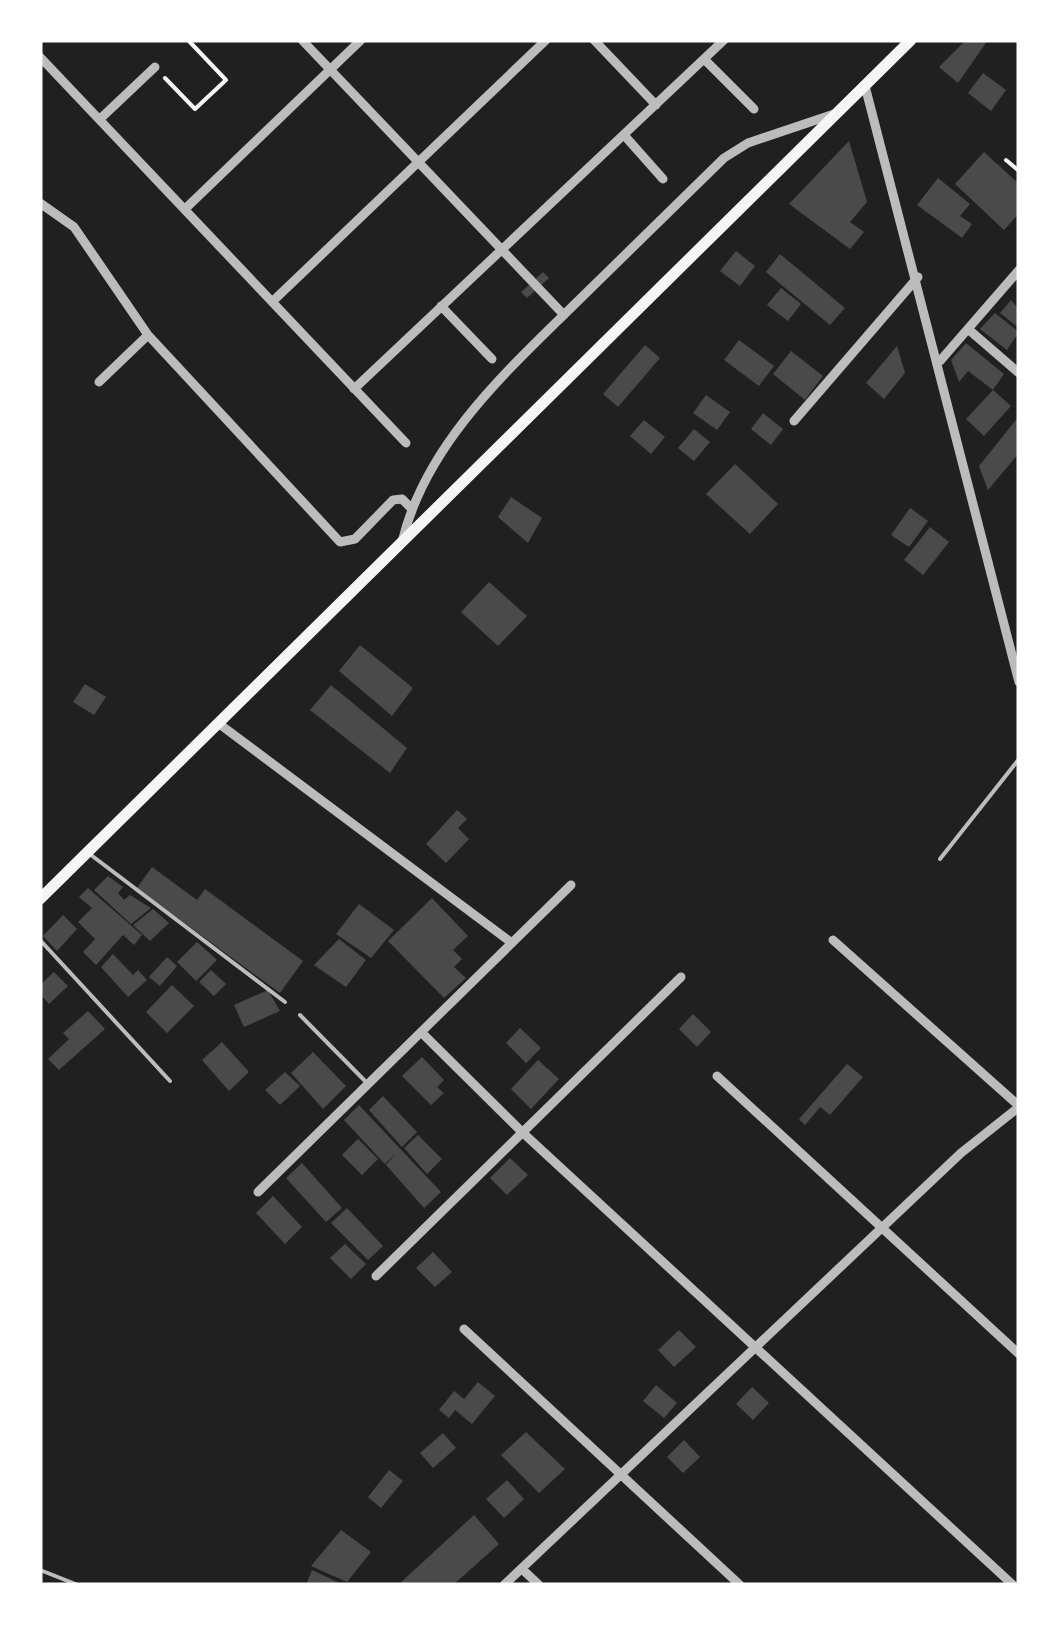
<svg xmlns="http://www.w3.org/2000/svg" width="1059" height="1625" font-family="'Titillium Web',sans-serif">
<style>
.green{fill:#202020}
.building{fill:#4a4a4a}
.lines{fill:none;stroke-linecap:round;stroke-linejoin:round}
.path{stroke:#f5f5f5;stroke-width:4}
.service{stroke:#bcbcbc;stroke-width:4}
.minor{stroke:#bcbcbc;stroke-width:9}
.secondary{stroke:#f5f5f5;stroke-width:11}
</style>
<rect width="100%" height="100%" fill="#111"/>
<path class="green" d="M40,40h979v1545h-979z"/>
<path class="building" d="M966,40h22l-30,43 -19,-16z
M983,73l23,17 -15,21 -23,-18z
M849,141l18,61 -17,20 14,10 -14,17 -61,-45z
M984,152l35,32v29l-15,17 -49,-46z
M938,178l32,26 -10,12 12,8 -10,14 -45,-33z
M736,251l19,15 -15,20 -20,-15z
M780,254l65,54 -15,17 -64,-53z
M543,272l6,6 -22,20 -6,-6z
M781,288l20,16 -13,17 -21,-16z
M1011,300l8,9v19l-19,-15z
M995,313l24,19 -12,18 -27,-21z
M739,340l35,26 -15,20 -35,-26z
M966,343l38,31 -11,16 -25,-19 -9,11 -8,-22z
M645,345l15,13 -42,49 -15,-13z
M897,346l8,27 -21,26 -18,-16z
M791,351l32,25 -18,24 -32,-26z
M993,390l18,16 -27,30 -18,-17z
M706,395l24,17 -13,18 -24,-17z
M763,413l20,16 -12,16 -20,-16z
M1019,416v37l-31,37 -9,-24z
M644,420l21,17 -14,17 -21,-18z
M694,429l16,13 -16,19 -16,-13z
M735,464l43,40 -28,30 -44,-40z
M511,497l31,21 -14,25 -30,-26z
M910,508l18,13 -19,26 -18,-12z
M930,527l19,15 -26,33 -19,-15z
M489,582l38,34 -29,30 -37,-34z
M360,645l53,43 -21,28 -53,-45z
M85,684l21,13 -12,18 -21,-13z
M331,685l76,63 -17,25 -80,-63z
M457,810l10,9 -9,9 11,11 -23,24 -20,-19z
M152,867l45,33 8,-11 98,72 -23,32 -143,-105z
M108,876l15,11 -5,6 6,7 6,-5 21,13 -20,16 -37,-34z
M88,888l54,47 -8,10 -11,-10 -27,30 -13,-13 12,-13 -17,-17 14,-14 -13,-11z
M432,898l36,38 -15,14 9,9 -8,8 12,11 -22,20 -56,-57z
M359,904l35,26 -23,28 -35,-24z
M153,909l16,14 -19,18 -17,-16z
M63,915l14,14 -20,22 -14,-15z
M339,939l27,21 -20,27 -32,-22z
M197,942l20,18 -21,21 -19,-19z
M113,954l20,21 5,-5 9,10 -19,17 -27,-30z
M167,957l10,9 -17,20 -11,-9z
M211,970l15,14 -12,12 -15,-14z
M54,972l14,14 -19,18 -9,-10v-9z
M172,985l22,21 -27,27 -21,-21z
M268,990l12,21 -36,16 -10,-22z
M88,1011l17,18 -46,41 -11,-11 21,-20 -6,-6z
M693,1014l18,18 -14,15 -18,-18z
M520,1028l21,20 -15,15 -20,-20z
M222,1042l27,30 -20,19 -27,-31z
M313,1052l33,34 -23,23 -32,-36z
M422,1057l22,23 -7,7 7,6 -13,12 -29,-29z
M538,1060l21,19 -28,30 -20,-20z
M847,1064l16,13 -33,38 -10,-8 -15,18 -6,-6z
M285,1072l15,14 -20,19 -15,-15z
M383,1096l34,36 -15,15 -33,-37z
M359,1105l82,87 -17,16 -38,-43 10,-12 -11,11 -41,-44z
M418,1135l24,24 -15,15 -23,-26z
M358,1139l20,20 -16,16 -20,-20z
M510,1158l18,17 -21,20 -17,-17z
M302,1163l40,45 -16,14 -40,-44z
M273,1196l29,31 -17,17 -29,-31z
M347,1208l36,38 -15,14 -37,-37z
M345,1244l21,20 -15,15 -21,-21z
M433,1252l19,20 -17,15 -19,-19z
M679,1330l17,17 -22,20 -16,-17z
M478,1382l17,14 -23,28 -17,-14 -6,8 -10,-8 15,-19 10,8z
M656,1385l21,18 -13,15 -21,-17z
M752,1387l17,16 -16,17 -17,-16z
M526,1432l39,37 -26,24 -38,-38z
M443,1433l13,15 -23,20 -13,-15z
M684,1440l16,17 -17,16 -16,-16z
M389,1470l14,11 -22,27 -13,-11z
M507,1480l17,19 -20,19 -18,-19z
M474,1515l25,29 -46,41h-55z
M341,1530l30,22 -24,30 -36,-16z
M312,1570l32,15h-38z"/>
<g class="lines">
<path class="path" d="M165,78l30,31 31,-29 -38,-40
M1006,160l13,11"/>
<path class="service" d="M91,855l194,147
M940,859l79,-100
M40,940l130,141
M300,1015l68,69
M40,1570l38,15"/>
<path class="minor" d="M302,40l262,275
M594,40l62,65
M40,57l366,386
M704,59l50,50
M865,86l154,596
M100,119l55,-52
M624,135l39,44
M40,203l34,24 74,108 192,207 15,-3 38,-39 9,-1 8,8
M185,209l176,-169
M273,301l273,-261
M441,306l51,53
M968,329l51,44
M940,361l79,-91
M99,382l49,-47
M354,389l370,-349
M794,421l124,-144
M402,542c24,-100 108,-174 179,-244 48,-47 95,-93 143,-140l24,-15 89,-30
M218,723l294,220
M833,940l186,166
M421,1032l101,100 491,453
M717,1076l302,278
M258,1192l313,-307
M376,1276l305,-299
M464,1329l276,256
M522,1569l17,16
M504,1585l457,-432 58,-46"/>
<path class="secondary" d="M40,899l871,-859"/>
</g>
<rect width="1059" height="1625" fill="none" stroke="#ffffff" stroke-width="85"/>
</svg>
